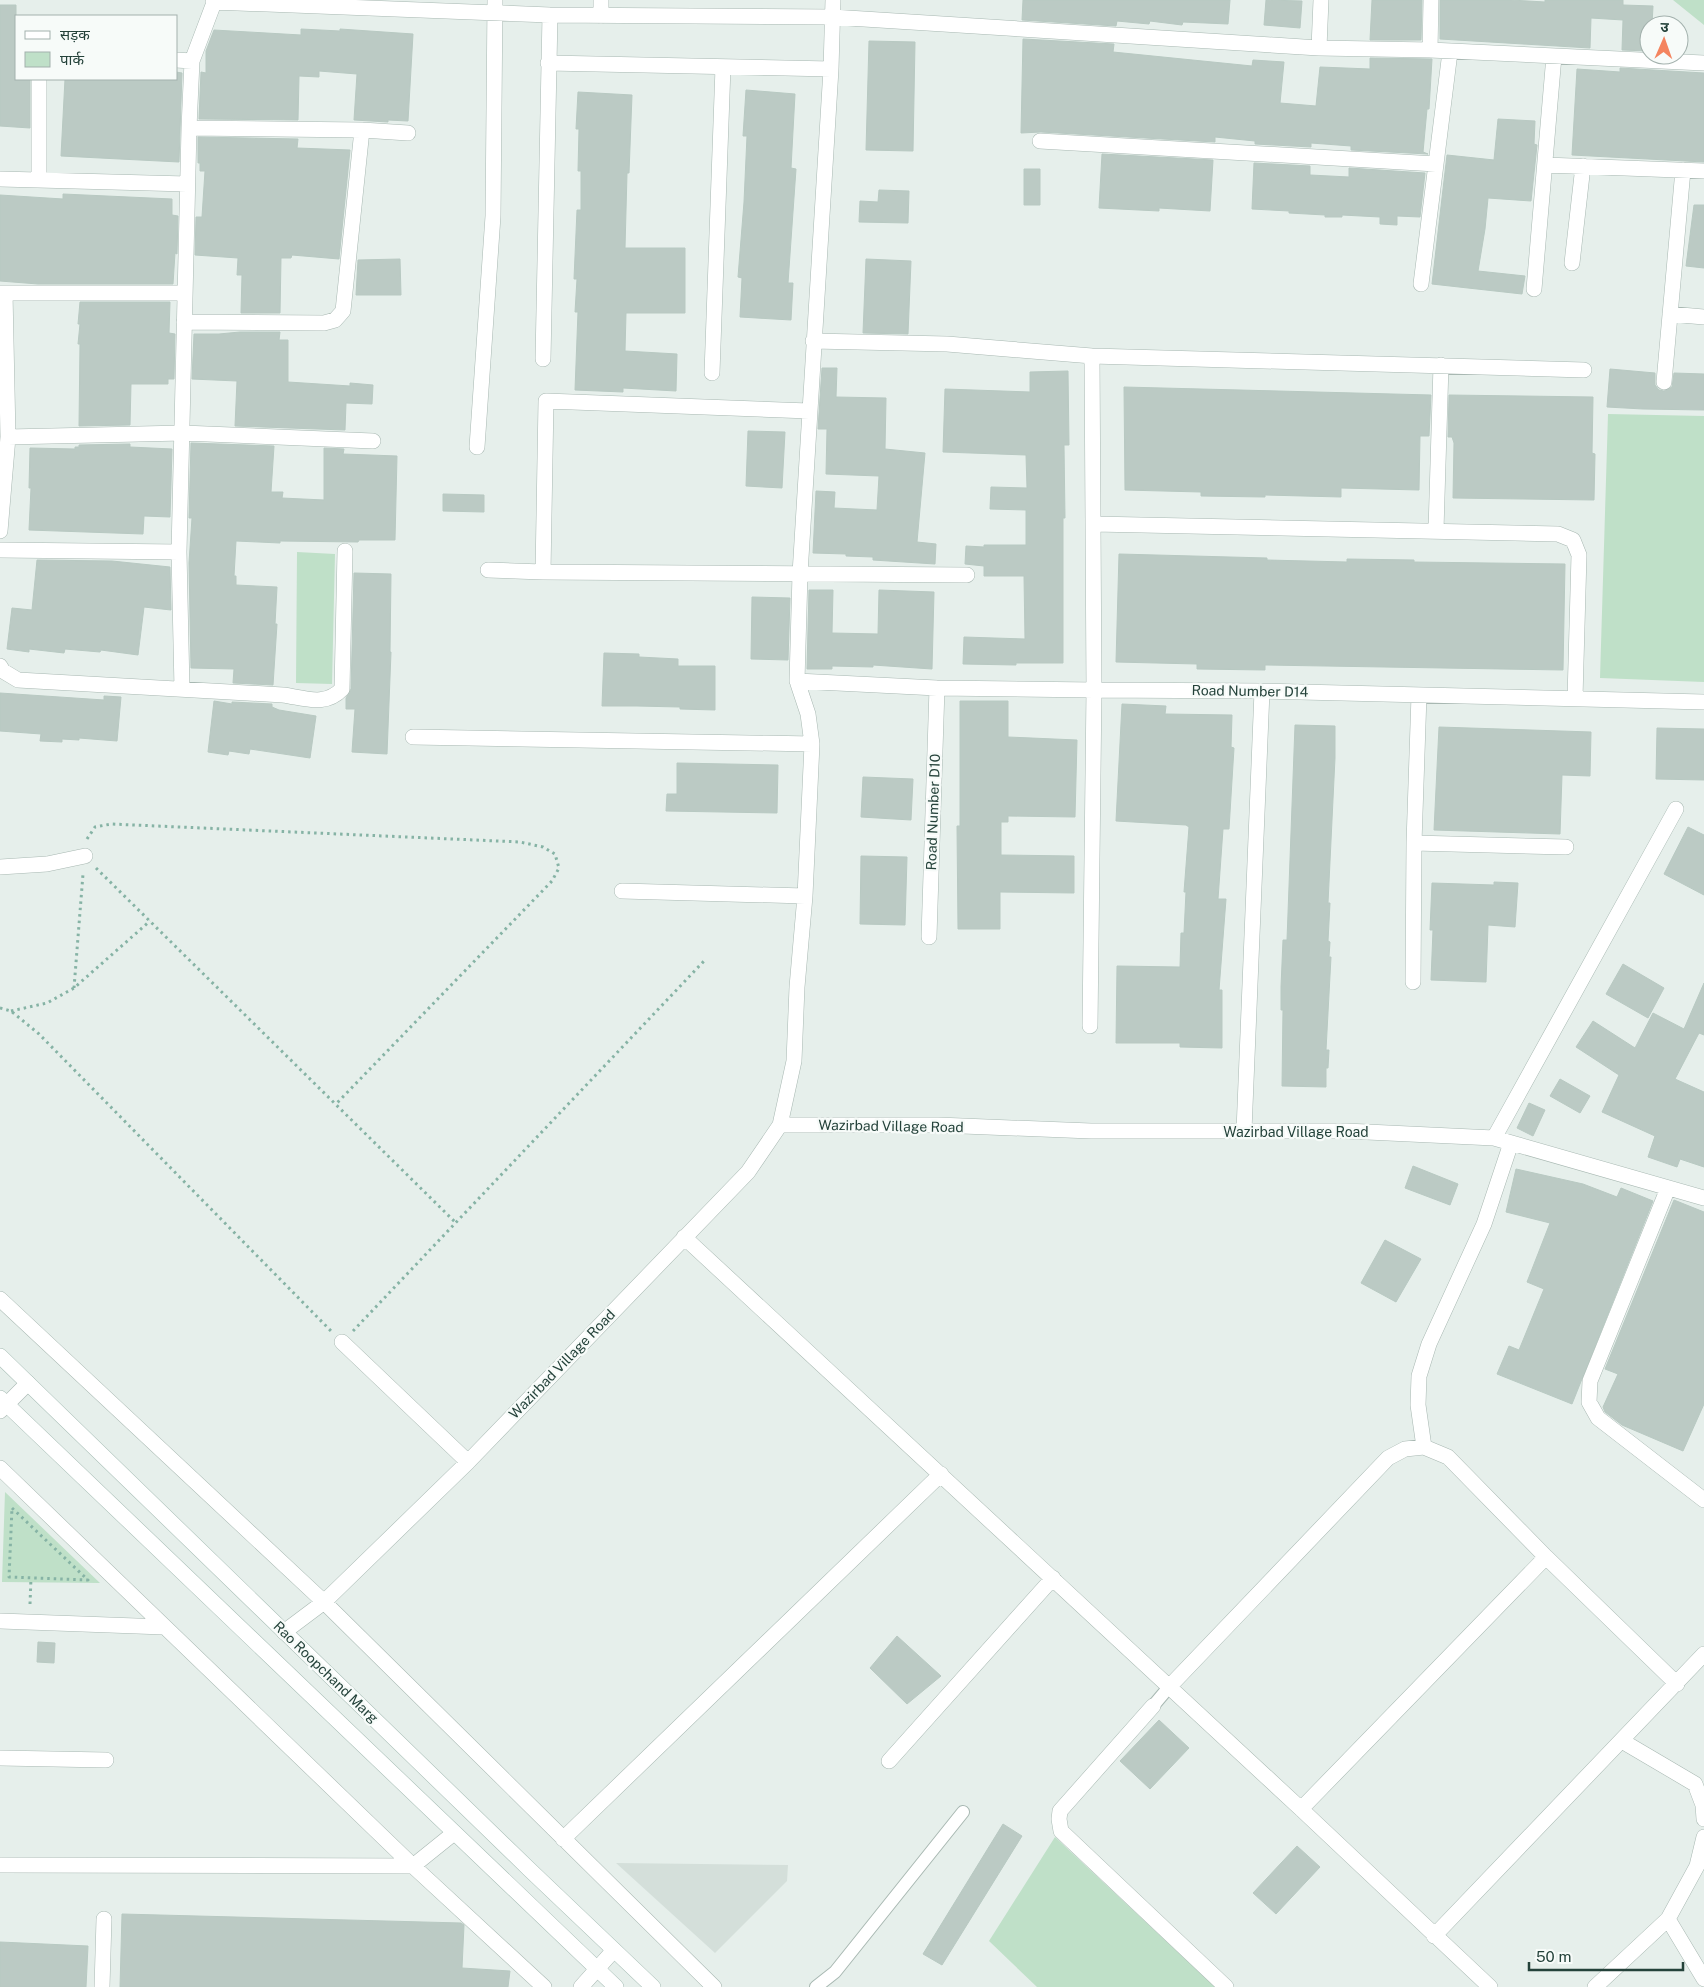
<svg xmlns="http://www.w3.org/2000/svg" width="1704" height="1987" font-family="'Public Sans','Noto Sans Devanagari',sans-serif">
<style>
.built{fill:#d4dfda}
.green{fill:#bfe0c8}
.building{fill:#bbcac4;stroke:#b8c9c2}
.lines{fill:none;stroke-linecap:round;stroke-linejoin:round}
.service-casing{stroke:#a8b8b2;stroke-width:14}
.minor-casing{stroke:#a8b8b2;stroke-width:16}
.secondary-casing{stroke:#a4bbb3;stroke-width:16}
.path{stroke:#86b3a5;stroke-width:3;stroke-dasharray:2.5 4;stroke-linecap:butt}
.service{stroke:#fff;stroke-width:12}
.minor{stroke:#fff;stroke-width:15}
.secondary{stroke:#fff;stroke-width:15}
.labels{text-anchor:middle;stroke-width:4.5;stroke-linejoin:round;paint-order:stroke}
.street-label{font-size:14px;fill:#24423a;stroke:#f7fbf9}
</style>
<rect width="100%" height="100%" fill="#e6efeb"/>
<path class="built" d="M616,1863l172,2 -1,16 -72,72z"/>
<path class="green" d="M1673,0h31v25z
M1608,414l96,2v266l-104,-4z
M297,552l38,2 -3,130 -36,-1z
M5,1492l95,91 -98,-1z
M1055,1837l160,150h-178l-48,-46z"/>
<path class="building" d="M1023,0h207l-2,24 -45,-2 -1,3 -32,-4 -1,3 -32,-3 -1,5 -94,-6z
M1266,0l36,1 -2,27 -36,-3z
M1372,0h50l-1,40h-51z
M1440,0h71l34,2v-2h78v5l30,1 -1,19h-3v26l-27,-1 1,-30 -32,-2 -1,30 -150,-9z
M0,5h16v74h14v49l-30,-2z
M301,29l39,2v-2l73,5 -5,87 -20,-1v2l-34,-2 3,-46 -38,-3v6l-20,-1 -1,44 -99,-1 2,-47 5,1v-22l8,-21 87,5z
M1023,39l91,5 -1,8 139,14 1,-6 31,2 -4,41 36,3 4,-39 50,2v-11l62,1 -3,50h-2l-4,43 5,2 -77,-4v-4l-40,-3v4l-56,-3v-3l-40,-4v5l-174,-10 -20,1z
M869,41l46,1 -2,109 -47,-1z
M1620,68l84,5v89l-132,-7 5,-86 43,3z
M176,72l6,1 -3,89 -118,-6 4,-77h111z
M746,90l49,4 -4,74 5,1 -8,114h5l-2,37 -51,-3 2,-39 -4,-1 6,-75 3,-66h-4z
M578,92l54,3 -3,78h-2l-2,75h60v65h-59l-1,38 52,3 -1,37 -53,-3v4l-48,-2 3,-78h-3l2,-33h-3l3,-69h4v-39h-3l1,-42h-3z
M1498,119l37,2 -1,23 3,1 -6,56 -43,-3 -3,31 -7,42 47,5 -3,18 -90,-10 15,-129 47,5z
M198,137l100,2 -1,9 53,2 -11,109 -47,-4 -1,3h-10l-1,55h-39l1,-38h-5l1,-17 -43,-3 1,-38h6l3,-46h-5v-8h-2z
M1102,154l111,6 -3,51 -51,-3v3l-60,-3z
M1254,163l56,3v9l39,2v-9l76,5 -5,44 -23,-1v9l-17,-1v-7l-38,-2v2h-17v-2l-36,-2v-2l-37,-2z
M1024,169h16v36h-16z
M879,190l30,1 -1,32 -49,-1 1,-21 18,1z
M63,194l109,5v16l6,1 -1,38 -2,-1 -2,31h-135l-38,-3v-86l63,4z
M1694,205h10v63l-18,-2z
M400,259l1,36h-45l2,-35z
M866,259l45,2 -3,73 -45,-1z
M80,302h90l-1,31 6,1 -1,45h-6v5h-37l-1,41 -51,1 1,-82h-2l2,-20h-2z
M240,332h40l-1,8h9v42l62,4v-3l23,2 -1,19 -26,-1 -1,27 -110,-4 2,-45 -45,-2 2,-45h25z
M822,368h15l-1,29 50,1 -1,51 40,4 -8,89 19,2 -1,20 -62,-4v-3l-27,-1v-2l-33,-1 3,-62 19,1 -1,16 43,2 2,-34 -53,-2 1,-45h-9z
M1610,369l45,4v12l4,5 5,1 8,-4 2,-14 30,1v36l-61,-1 -36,-2z
M1068,371l1,74h-5l1,73h-2v145h-47v2l-53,-1 1,-27 61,2 -1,-63h-40v-10l-19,-2 1,-18 18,1v-2h42v-35l-36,-1 1,-22 36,1 -1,-33 -83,-3 2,-63 85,3v-20z
M1124,387l307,8 -2,41h-9l-1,54 -78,-2v9l-76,-2v2l-64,-1v-4l-76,-2z
M1449,395l144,2 -1,56 3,1 -1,46 -141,-2 1,-55 -2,-6h-4z
M748,431l37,1 -3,56 -36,-2z
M191,443l83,3 -3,46h12l-1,6 42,2v-52l20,1 -1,5 54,2 -2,84h-36l-1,2 -78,-1v2l-44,-2 -2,35h2v9l41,2 -2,37h2l-4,61 -40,-2 1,-14 -43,-1 -2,-105 3,-45h-3z
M130,444v3l42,2 -2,68 -26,-1 -1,18 -114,-4 2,-42h-2l1,-40 45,1v-2h4v-2z
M443,494l41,1v17l-41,-1z
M1119,554l148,4v2l80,2v-3l67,1v2l151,2 -2,106 -298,-5v5l-68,-1v-5l-81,-2z
M37,560l75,1 58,6 1,43 -27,-3 -6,48 -37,-5 -1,2 -35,-3 -1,4 -35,-4v3l-22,-3 5,-41 20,2z
M354,573l37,1 -1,78h1l-4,102 -35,-2 3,-43h-9v-11l5,-9z
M809,590h24l-1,43 46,1 1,-44 55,2 -2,77 -59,-4v2l-41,-1v3h-25z
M752,597l38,1 -2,62 -37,-1z
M604,653l35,1v3l39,2v7h37v44l-35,-1v-2l-43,-1h-35z
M0,693l104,7v-4l17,1 -4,44 -38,-3v2l-17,-1v3l-22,-1 1,-7 -41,-3z
M214,701l18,3v-2l40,2v3l7,3 37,6 -6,42 -60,-9 -1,5 -20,-3 -1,4 -20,-3z
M960,701h48v36l69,3 -2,77 -67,-1v6h-7v33l73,1v37l-74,-1v37h-42l-1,-103h3z
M1122,704l44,2 -1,8 67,1 -1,32 3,1 -5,81h-6l-5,70h8l-7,91h3v58l-42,-1v-4h-64l1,-77 63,1 1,-34h3l2,-41h-2l5,-65 -3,-2 -70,-4z
M1295,725l40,1v32l-7,145h2l-2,38 2,1 -1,15h2l-5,93h3l-1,18h-2v19l-44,-1 1,-76h-2v-23l2,-47h4z
M1439,727l152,5 -1,44 -28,-1 -2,59 -126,-4z
M1657,728l47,1v51l-48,-1z
M677,763l101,2 -1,48 -111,-2 1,-17h10z
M863,777l50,2 -2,41 -50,-3z
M1688,827l16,8v60l-40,-21z
M861,856l46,1 -2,68 -45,-1z
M1494,882l24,1 -3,44 -27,-2 -2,57 -55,-2 2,-50h-3l2,-47 62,2z
M1623,964l41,24 -16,30 -42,-24z
M1704,983v52l-5,-2 -24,46 29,13v75l-24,-8 -3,8 -29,-10 7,-21 -53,-24 17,-37 -43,-28 17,-26 42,27 18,-35 31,16z
M1560,1079l30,17 -10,17 -30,-17z
M1529,1103l16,7 -12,26 -16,-8z
M1413,1166l45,18 -8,21 -45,-17z
M1516,1169l67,15 34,13 4,-9 32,13 -81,203 -75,-30 12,-28 10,4 25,-61 -17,-7 23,-59 -44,-11z
M1674,1200l30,12v192l-21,47 -61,-26 -17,-13 -2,-5 15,-33 -13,-5z
M1385,1240l36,19 -25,43 -35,-19z
M897,1636l44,40 -34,28 -37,-36z
M38,1642l17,1 -1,20 -17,-1z
M1159,1720l30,28 -39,41 -30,-28z
M1003,1824l19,12 -80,129 -19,-11z
M1297,1846l23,21 -44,47 -23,-21z
M122,1914l339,9 3,2 -2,43 48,3 -2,16h-388z
M0,1942l88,4 -2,41h-86z"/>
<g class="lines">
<defs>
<path id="service" d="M1153,1706l16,-19
M816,1987l19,-15 128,-160"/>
<path id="minor" d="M601,0v16
M213,2l337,13 282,2 487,31 111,2 274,13
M1319,48l2,-48
M1430,50l1,-50
M176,60l16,1
M548,63l283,6
M189,128l173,2 46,3
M1040,141l396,23
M1545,165l159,6
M0,179l187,5
M39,179v-100
M1572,263l11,-97
M1421,284l29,-232
M1534,289l20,-233
M0,293h185
M1670,314l34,3
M184,322l140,1 11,-3 8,-9 19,-181
M813,341l134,3 145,12 492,14
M543,359l7,-344
M712,373l11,-306
M1664,382l19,-212
M8,437l175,-4 190,8
M477,447l16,-231 2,-216
M1094,524l464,10 15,6 6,15 -4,143
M1436,530l5,-165
M0,531l8,-94 -3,-144
M0,550l179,2
M488,570l55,2 424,3
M543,572l3,-171 263,10
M0,666l3,5 15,9 265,15c22,3 42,12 59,-6l3,-138
M797,681l140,7 157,2 168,1 442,11
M182,689l-3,-137 10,-424 3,-67 23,-61
M413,737l399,7
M1414,843l152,4
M0,867l47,-3 38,-8
M622,891l183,5
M929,937l8,-249
M1413,982l1,-139 5,-148
M1090,1026l4,-336 -2,-334
M780,1125h158l153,6h255l148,7 210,60
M1244,1131l18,-440
M1494,1138l182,-329
M1668,1188l-78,193 -1,21 9,16 106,82
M684,1237l617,572 189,178
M0,1299l324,303 390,385
M342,1342l126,120
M0,1411l28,-28
M1424,1447l-6,-42 1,-29 10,-32 55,-120 27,-81
M0,1468l413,398 131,121
M0,1621l164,6
M284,1632l40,-30 144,-140 280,-290 32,-47 14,-64 3,-74 8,-91 7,-152 -4,-30 -11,-33 3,-107 31,-505 2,-69
M1169,1687l219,-229 17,-9 19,-2 24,10 98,100 131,127
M1153,1706l-93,105 -1,8 2,12 165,156
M1622,1741l73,43 8,21 1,14
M0,1758l106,2
M889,1761l164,-183
M1301,1809l245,-252
M563,1839l378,-365
M0,1865l413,1 41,-33
M1668,1919l36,60
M1434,1936l270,-282
M102,1987l2,-68
M581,1987l33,-37
M1595,1987l73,-68 29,-53 7,-29"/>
<path id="secondary" d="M0,1356l530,514 123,117
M0,1398l616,589"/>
</defs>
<use href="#service" class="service-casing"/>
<use href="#minor" class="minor-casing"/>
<use href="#secondary" class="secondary-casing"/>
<path class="path" d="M87,839l8,-12 16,-3 409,18 23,5 12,7 4,14 -7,13 -216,223
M96,868l359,354
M74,988l9,-114
M0,1008l11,3 28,23 292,297
M11,1011l36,-8 27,-15 76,-67
M353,1331l351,-370
M12,1508l76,72 -79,-3z
M30,1604l1,-26"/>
<use href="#service" class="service"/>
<use href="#minor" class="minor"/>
<use href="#secondary" class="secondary"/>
</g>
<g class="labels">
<g class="street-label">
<text transform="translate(1250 691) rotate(1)" y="5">Road Number D14</text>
<text transform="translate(933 812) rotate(-88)" y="5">Road Number D10</text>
<text transform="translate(891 1126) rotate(1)" y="5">Wazirbad Village Road</text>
<text x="1296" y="1137">Wazirbad Village Road</text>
<text transform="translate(562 1364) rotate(-46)" y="5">Wazirbad Village Road</text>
<text transform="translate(326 1672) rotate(44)" y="5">Rao Roopchand Marg</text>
</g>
</g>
<rect x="15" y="15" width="162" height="65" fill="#f7fbf9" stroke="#a3b1ad"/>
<rect x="25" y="31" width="25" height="8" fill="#ffffff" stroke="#a3b1ad"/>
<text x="60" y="40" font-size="15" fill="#24423a">सड़क</text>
<rect x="25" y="52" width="25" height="15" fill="#bfe0c8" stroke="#a3b1ad"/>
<text x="60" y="65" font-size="15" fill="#24423a">पार्क</text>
<g transform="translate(1664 40) rotate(2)"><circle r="24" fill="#f7fbf9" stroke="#a3b1ad"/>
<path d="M0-4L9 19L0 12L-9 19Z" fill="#f4845f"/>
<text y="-8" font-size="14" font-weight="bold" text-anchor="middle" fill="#24423a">उ</text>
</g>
<path d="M1529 1962v8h154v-8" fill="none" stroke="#24423a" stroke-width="2.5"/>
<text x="1536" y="1962" font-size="15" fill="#24423a" stroke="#f7fbf9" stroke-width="4" paint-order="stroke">50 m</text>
</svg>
